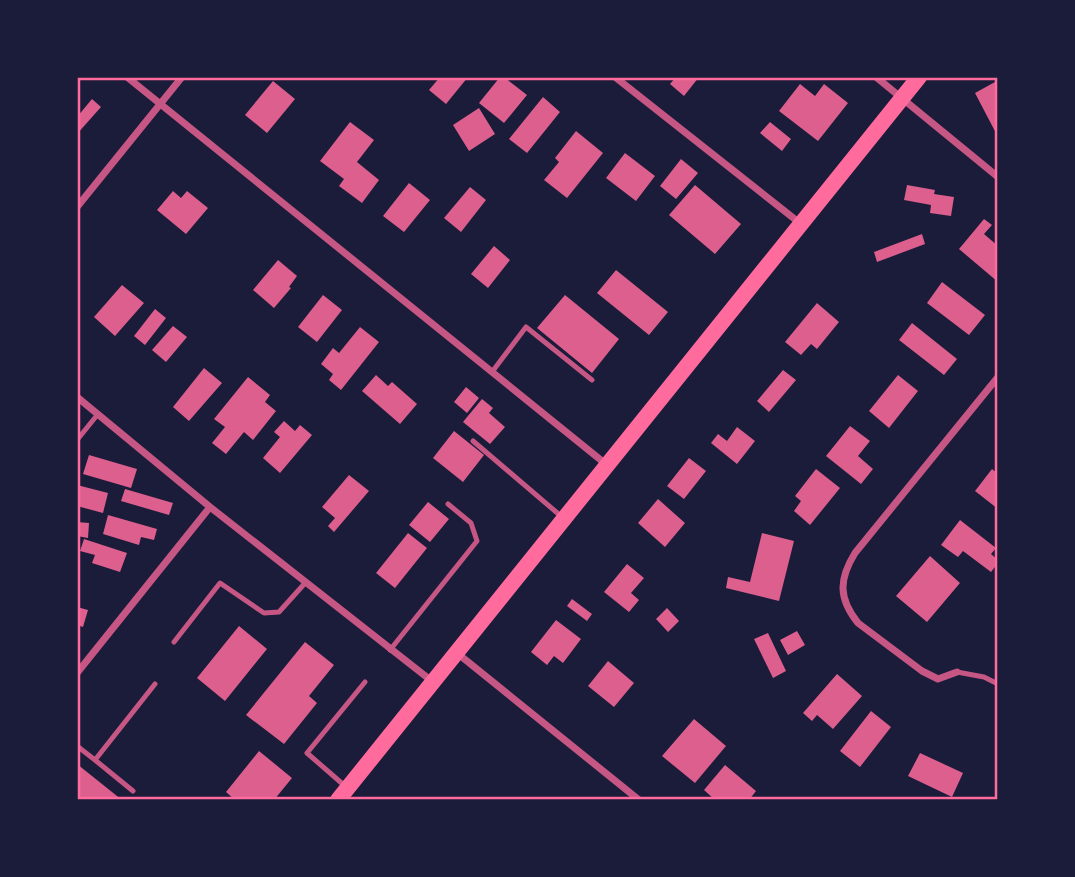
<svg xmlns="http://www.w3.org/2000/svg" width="1075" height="877" font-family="'Open Sans',sans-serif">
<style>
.building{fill:#dd5f8e}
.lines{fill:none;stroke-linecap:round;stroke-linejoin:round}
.service{stroke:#c65784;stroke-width:5}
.minor{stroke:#c65784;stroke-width:7}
.primary{stroke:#ff6b9d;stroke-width:16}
.neatline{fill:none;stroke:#ff6b9d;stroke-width:2.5}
</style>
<rect width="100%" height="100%" fill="#1b1b3a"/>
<path class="building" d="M440,77h28l-22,27 -17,-14z
M500,77h4l23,18 -23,28 -25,-20z
M676,77h23l-15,19 -14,-12z
M273,81l22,18 -28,34 -22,-18z
M995,82l3,6v49l-23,-44z
M800,84l15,12 9,-12 24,19 -30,38 -39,-30z
M543,97l17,15 -33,41 -18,-14z
M92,99l9,8 -24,27v-17z
M479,108l16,26 -26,17 -16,-26z
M350,122l24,18 -17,22 22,18 -17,23 -23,-17 5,-7 -24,-18z
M770,122l21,17 -9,12 -22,-18z
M576,131l27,22 -36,45 -23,-18 15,-18 -4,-4z
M625,153l30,23 -19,25 -30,-23z
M681,159l17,14 -22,26 -16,-13z
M409,183l21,17 -26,32 -21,-16z
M695,185l46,39 -26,30 -46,-39z
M907,185l28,5 -1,4 20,3 -3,19 -21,-3 1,-8 -27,-5z
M470,187l16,13 -25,32 -17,-14z
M173,191l8,7 6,-7 21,17 -22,26 -29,-24z
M984,219l8,6 -8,9 14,12v36l-39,-33z
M922,234l3,10 -48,18 -3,-10z
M494,246l16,14 -22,28 -17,-14z
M278,260l19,16 -8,11 2,1 -17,20 -21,-18z
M616,270l52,42 -19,23 -52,-42z
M942,282l43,33 -16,20 -42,-32z
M122,285l22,18 -29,33 -21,-19z
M323,295l19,15 -25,32 -19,-15z
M565,295l54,44 -27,34 -55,-45z
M817,303l22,19 -22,27 -6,-5 -10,11 -16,-13z
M155,309l11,9 -21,27 -11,-9z
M912,323l45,36 -13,16 -45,-35z
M173,326l14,11 -21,25 -14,-12z
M360,327l19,15 -38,48 -12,-10 4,-6 -12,-10 12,-16 6,5z
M204,368l18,15 -33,38 -16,-14z
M783,370l13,10 -27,32 -12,-11z
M376,375l12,11 4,-4 25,22 -17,20 -38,-33z
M898,375l20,16 -29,37 -20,-17z
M248,377l22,18 -5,7 11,9 -23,29 -9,-8 -18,22 -14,-11 13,-16 -11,-8z
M466,387l13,11 -12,15 -13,-11z
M482,399l11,9 -4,5 16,14 -15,17 -27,-22z
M284,421l11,10 5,-6 12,10 -32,38 -17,-15 17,-21 -6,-5z
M850,426l20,15 -12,15 15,13 -12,15 -35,-28z
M737,427l18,14 -18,23 -26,-21 7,-9 9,7z
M454,431l30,24 -21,27 -30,-24z
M89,455l48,14 -6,19 -48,-14z
M689,458l17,13 -22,28 -17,-13z
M816,469l24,19 -30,37 -16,-14 7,-10 -6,-5z
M992,469l6,5v35l-23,-18z
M349,475l20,16 -35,41 -6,-6 7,-8 -13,-11z
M77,485l31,8 -5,20 -26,-7z
M125,489l48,14 -4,12 -48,-14z
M658,499l27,24 -20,24 -27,-24z
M428,502l21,17 -19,23 -21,-17z
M108,515l49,14 -3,11 -13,-3 -2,8 -36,-11z
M960,520l36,28 -5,6 7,6v3l-7,9 -28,-21 -5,6 -17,-12z
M77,522l12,1 -1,15 -11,-2z
M408,533l19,15 -32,40 -19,-15z
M762,533l32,8 -15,60 -53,-13 2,-11 22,5z
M84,539l43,14 -7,19 -28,-9 3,-8 -15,-4z
M930,556l30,27 -33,39 -31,-26z
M627,564l17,14 -13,15 8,7 -10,12 -25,-20z
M572,599l20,15 -5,7 -20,-15z
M77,607l11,3 -5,17 -6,-2z
M667,608l12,13 -11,11 -12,-13z
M556,620l25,19 -18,24 -9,-7 -7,9 -16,-13z
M239,626l28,23 -42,52 -28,-23z
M797,631l8,14 -17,10 -8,-15z
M768,633l18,38 -13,7 -19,-39z
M305,642l29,23 -25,31 8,7 -33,41 -38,-29z
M608,661l26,22 -20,24 -26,-21z
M837,674l25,22 -29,33 -16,-14 -5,6 -9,-8z
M871,711l20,16 -31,40 -20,-16z
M694,719l32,27 -31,37 -33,-27z
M259,751l33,27 -18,22h-39l-9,-8z
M920,753l43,20 -11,24 -44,-21z
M77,764l45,36h-45z
M725,765l31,26 -7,9h-15l-3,-2 -2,2h-14l-11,-10z"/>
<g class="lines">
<path class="service" d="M492,372l34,-45 66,53
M77,440l21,-26
M473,441l89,76
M174,642l46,-59 44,30 15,-1 27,-30
M390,650l87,-109 -6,-18 -23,-19
M957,672l27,5 14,7
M77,746l18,14 60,-76
M95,760l38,31
M345,786l-38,-33 58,-71"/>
<path class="minor" d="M127,77l480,388
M615,77l186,147
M876,77l122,100
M77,207l105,-130
M77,397l133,110 223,175
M457,653l182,147
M957,672l-19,7 -16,-8 -64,-48c-20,-25 -19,-44 -3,-70l143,-176
M77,673l133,-166"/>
<path class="primary" d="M338,800l581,-723"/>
</g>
<rect width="1075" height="877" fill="none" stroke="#1b1b3a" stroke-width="158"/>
<rect x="79" y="79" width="917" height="719" class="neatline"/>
</svg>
